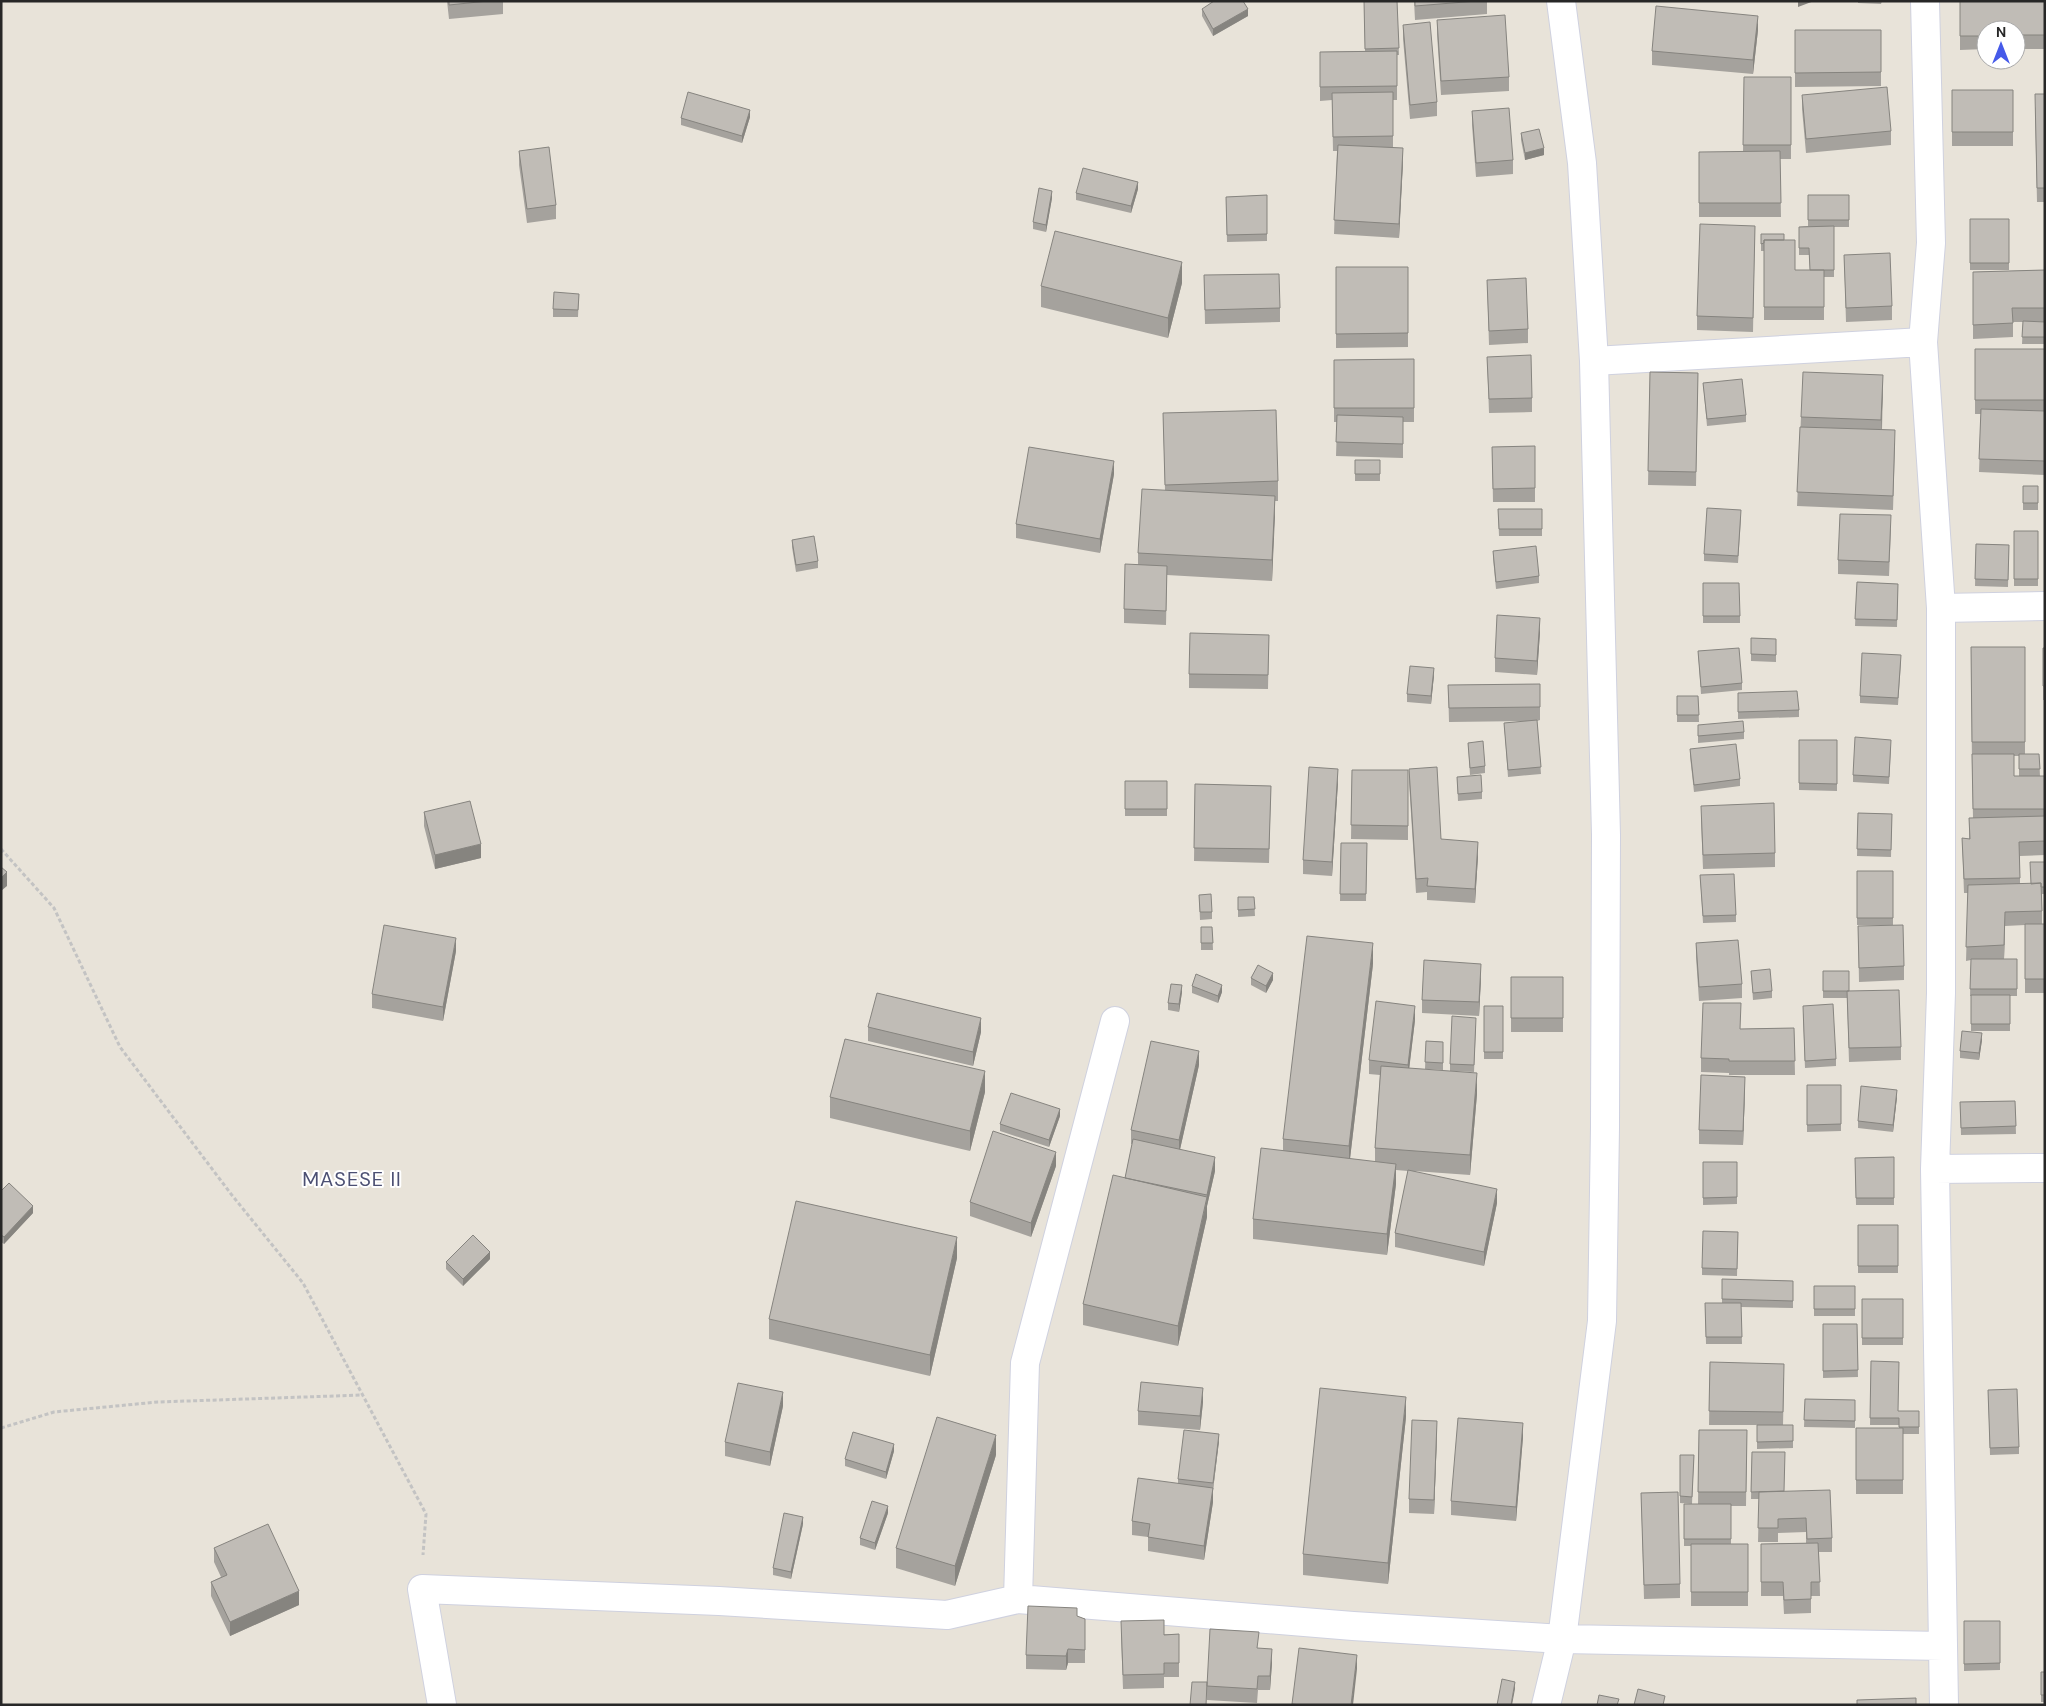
<svg xmlns="http://www.w3.org/2000/svg" width="2046" height="1706" font-family="'DM Sans',sans-serif">
<style>
.lines{fill:none;stroke-linecap:round;stroke-linejoin:round}
.minor-casing{stroke:#cfd1df;stroke-width:30}
.path{stroke:#c3c3c3;stroke-width:3;stroke-dasharray:4 2.5;stroke-linecap:butt}
.minor{stroke:#fff;stroke-width:28}
.wall{fill:#a5a29d;fill-rule:evenodd}
.shaded-wall{fill:#86847f}
.building{fill:#c0bcb6;stroke:#86847f}
.labels{text-anchor:middle;stroke-width:4;stroke-linejoin:round;paint-order:stroke}
.quarter-label{font-size:20px;letter-spacing:1px;fill:#4c5073;stroke:#fff}
</style>
<rect width="100%" height="100%" fill="#e8e3d9"/>
<g class="lines">
<defs>
<path id="minor" d="M1925,1l6,242 -8,99 18,266v385l-6,176 9,536
M1594,361l329,-19
M1941,608l104,-2
M1935,1169l110,-1
M1018,1599l7,-236 90,-342
M442,1705l-20,-116 297,12 228,14 71,-16 335,27 209,13 381,7
M1546,1705l16,-66 40,-318 3,-194 1,-292 -12,-474 -12,-198 -21,-162"/>
</defs>
<use href="#minor" class="minor-casing"/>
<path class="path" d="M1,849l53,59 66,139 111,147 72,89 123,231 -3,41
M1,1428l53,-16 104,-10 205,-7"/>
<use href="#minor" class="minor"/>
</g>
<path class="wall" d="M447,1h56v13l-54,5z
M1364,1h33l2,54h-2v45h-4v47l10,15 -4,76 -65,-4 3,-83h-4l-1,-51 -12,1v-49l45,-1z
M1414,1h73v13l-72,6z
M1858,1h24l-1,3 -23,-1z
M1960,1h85v48h-29v-19h-30v19l-26,1z
M1202,9l46,7 -35,20 -11,-20z
M1437,20l72,57v14l-68,4 -4,-61z
M1403,25l34,77v14l-27,3 -7,-80z
M1758,30l-5,44 -101,-9v-14z
M1795,30h86v56l-86,1z
M1744,77h47v82h-11l1,58h-82v-65h44z
M1952,90h61v56h-61z
M2045,94v108h-8l-2,-94z
M1802,95l89,36v14l-85,8 -4,-44z
M1472,111l41,49v14l-37,3 -4,-52z
M750,117l-8,26 -61,-18v-7z
M1521,133l23,22 -19,5 -4,-20z
M519,151l37,54v14l-29,4 -8,-58z
M1138,189l-7,24 -55,-13v-7z
M1267,195v46l-40,1 -1,-45z
M1808,195h41v32h-15v50h-10v43h-60v-69h-3v-17l23,6 11,30h15l-1,-15h-10v-28l9,-1z
M1052,198l-6,34 -13,-3v-7z
M1970,219h39v51h-39z
M1755,226l-2,106 -56,-2v-14z
M1844,255l48,51v14l-46,2z
M1336,267h72v80l-72,1z
M2045,270v74h-23l1,-22h-10v15l-40,2v-67z
M1204,275l76,33v14l-75,2z
M1487,280l41,49v14l-39,2z
M1182,283l-14,55 -127,-31v-21z
M579,294l-1,23h-25v-8z
M1975,349h70v126l-66,-3 2,-58h-6z
M1487,357l45,41v14l-43,1z
M1414,359v63h-11v36l-67,-2 1,-34h-3v-62z
M1650,372l48,1 -2,113 -48,-1z
M1703,383l43,32v7l-39,4z
M1883,389l-1,41 13,14 -2,66 -96,-4 4,-89z
M1163,413l115,68v20h-3l-3,80 -105,-6 -1,50 -42,-2v-14l14,-44v-12l27,-63z
M1535,446v56h-42l-1,-55z
M1355,460h25v21h-25z
M1114,474l-14,79 -84,-15v-14z
M2023,486h15v24h-15z
M1498,509h44v27h-43z
M1741,518l-3,45 -34,-2v-7z
M1891,529l-2,47 -51,-2v-14z
M2014,531h24v55h-24z
M792,540l26,21v7l-22,4 -4,-25z
M1976,544l33,1 -1,42 -33,-1z
M1493,551l46,25v7l-43,6 -3,-31z
M1857,582l41,2 -1,43 -42,-1z
M1703,583l37,33v7h-37z
M1540,632l-3,43 -42,-3v-14z
M1269,635l-1,54 -79,-1v-14z
M1751,638l25,1v23l-25,-1z
M1971,647h54v107h14l1,22h5v79l-25,1v28h10l15,-22v32h-3v30h3v69h-20v-68l-20,1 -1,33h-15h28v37h-7v35h-39v-35h-1l1,-36 -5,1 2,-68h-4l-2,-55 7,1v-21h4l-1,-50zM2014,756h5v20h-5z
M2043,648h2v52h-2z
M1698,651l44,32v7l-41,4z
M1901,662l-3,43 -38,-2v-7z
M1434,675l-3,29 -24,-2v-8z
M1540,684v36l-3,1 4,53 -33,3 -4,-54 25,-2 -80,1 -1,-37z
M1738,693l61,17v7l-61,2z
M1677,696h21l1,26h-22z
M1698,725l46,7v7l-46,4z
M1799,740h38v51l-38,-1z
M1468,743l17,23v7l-15,2z
M1891,747l-2,37 -36,-2v-7z
M1690,749l50,30v7l-46,6 -4,-36z
M1409,769l32,70 37,17 -3,47 -48,-3v-8l-11,1 -7,-111z
M1352,770h56v70l-57,-1z
M1457,777l25,15v7l-24,2z
M1125,781h42v35h-42z
M1338,782l-6,94 -29,-2v-14z
M1195,784l76,2 -2,77 -75,-2z
M424,812l57,46 -46,11 -11,-43z
M1858,813l34,1 -1,43 -34,-1z
M1701,820l74,33v14l-72,2z
M1341,843h26l-1,58h-26z
M1857,871h36v54h-36z
M1700,875l36,40v7l-33,1z
M1199,895l13,17v7l-12,1z
M1238,897h16l1,19 -17,1z
M1858,926l46,40v14l-45,2z
M1201,927h11l1,23h-12z
M1696,943l46,41v14l-43,3 -3,-44z
M456,951l-13,70 -71,-13v-14z
M1373,964l-23,195 25,3v-14l5,-73 -11,-1v-14l46,-40 -6,48 68,26 -7,81 -56,-4 83,32 -13,63 -89,-19v-14l13,-62 -12,-1v14l-9,71 -134,-16v-20l30,-68v-12z
M1751,971l21,20v7l-19,2z
M1823,971l26,20 52,56v13l-52,2 -2,-64h-24z
M1511,977h52v55h-52z
M1251,978l22,2 -7,13 -15,-8z
M1481,978l-2,38 -57,-3v-13z
M1192,986l30,6 -4,11 -26,-10z
M1182,992l-3,20 -11,-2v-7z
M1484,1006h19v53h-19z
M1803,1013l33,46v7l-31,2z
M1476,1025l-2,47 -24,-1v-7z
M868,1027l113,5 -8,34 -105,-25z
M1794,1028l1,47h-66v-2l-28,-1v-14l40,-29z
M1982,1040l-3,20 -19,-2v-7z
M1426,1041l17,1v28l-18,-1z
M1199,1065l-19,84 35,22 -8,35v11l-29,129 -95,-21v-21l42,-126 7,-34h-1v-14z
M1807,1085h34v46l-34,1z
M1745,1090l-2,55 -44,-1v-14z
M985,1092l-15,59 -140,-33v-21z
M1897,1097l-4,35 -35,-4v-7z
M2015,1101l1,33 -55,1 -1,-33z
M1060,1116l-11,31 -49,-16v-7z
M1894,1157v48h-38l-1,-47z
M1703,1162h34v42l-34,1z
M1056,1166l-25,71 -61,-21v-14z
M1,1191l32,22 -29,31 -3,-2z
M1858,1225h40v48h-40z
M1738,1232l-1,44 -35,-1v-7z
M957,1258l-27,118 -161,-37v-20z
M490,1259l-27,27 -17,-17v-7z
M1722,1279l71,2v27l-52,-1 1,37h-36l-1,-41h17z
M1814,1286h41v30h-41z
M1862,1299h41v46h-41z
M1823,1324h34l1,53 -35,1z
M1871,1361l27,50h21v23h-16v60h-47v-66h43v-3h-29z
M1710,1362l74,16 -1,47h10v23l-36,1v-24h-48z
M1988,1390l31,57v7l-29,1z
M1805,1399l50,1v28l-51,-1z
M1203,1402l-3,28 -62,-5v-14z
M783,1406l-13,60 -45,-10v-14z
M1406,1417l-18,167 -85,-9v-21z
M1699,1430h48l-1,76h-15v38h17v62h-57v-60h-7v-42h14z
M1437,1435l-3,79 -25,-1v-14z
M1523,1437l-7,84 -65,-6v-14z
M1219,1441l-6,49v12l-9,58 -56,-9v-14l-16,-2v-14l46,-38v-4z
M894,1451l-8,28 -41,-13v-7z
M1752,1452l32,39 48,47v14h-13l1,44h-9v17l-27,1 -1,-18h-22v-52l45,-1v-11l-28,1v9h-20l1,-43h-8z
M996,1455l-41,131 -59,-18v-20z
M1680,1455h14l-2,49 -12,-1z
M1641,1493l39,91v14l-36,1z
M888,1513l-13,37 -15,-5v-7z
M803,1524l-12,55 -18,-4v-7z
M214,1548l85,57 -69,31 -19,-40v-14l10,-5 -7,-15z
M1077,1616l8,3v44h-17l-2,7 -40,-1v-14z
M1964,1621h36v49l-36,1z
M1179,1634v43h-15v11l-41,1 -2,-54z
M1259,1648l13,15 -2,27h-12l-1,13 -50,-3v-10l-1,15h-16l17,-23z
M2041,1672h4v30h-4z"/>
<path class="shaded-wall" d="M1798,1h16l-16,6z
M1248,9v7l-35,20v-7z
M1758,16v14l-5,44v-14z
M750,110v7l-8,26v-7z
M1403,148v14l-4,76v-14z
M1544,148v7l-19,5v-7z
M1138,182v7l-7,24v-7z
M1052,191v7l-6,34v-7z
M1182,262v21l-14,55v-20z
M1883,375v14l-2,45v-14z
M1114,461v13l-14,79v-14z
M1275,496v20l-3,65v-21z
M1540,618v14l-3,43v-14z
M1434,668v7l-3,29v-8z
M1338,769v13l-6,94v-14z
M1478,842v14l-3,47v-14z
M481,844v14l-46,11v-14z
M7,872v14l-6,5v-13z
M2005,912v14l-1,33v-14z
M456,938v13l-13,70v-14z
M1373,943v21l-24,203v-21z
M1481,964v14l-2,38v-14z
M1273,973v7l-7,13v-7z
M1182,985v7l-3,20v-8z
M1222,985v7l-4,11v-7z
M1415,1006v14l-7,59v-14z
M981,1018v14l-8,34v-14z
M1982,1033v7l-3,20v-7z
M1199,1051v14l-20,89v-14z
M985,1071v21l-15,59v-20z
M1477,1073v21l-7,81v-20z
M1745,1077v13l-2,55v-14z
M1897,1090v7l-4,35v-7z
M1060,1109v7l-11,31v-7z
M1056,1152v14l-25,71v-14z
M1215,1157v14l-8,35v11l-29,129v-20l29,-127v-4z
M1396,1164v20l-9,71v-21z
M1497,1189v14l-13,63v-14z
M33,1206v7l-29,31v-7z
M957,1237v21l-27,118v-21z
M490,1252v7l-27,27v-7z
M1203,1388v14l-3,28v-14z
M783,1392v14l-13,60v-14z
M1406,1397v20l-18,167v-21z
M1437,1421v14l-3,79v-14z
M1523,1423v14l-7,84v-14z
M1219,1434v7l-6,49v12l-9,58v-14l9,-58z
M996,1435v20l-41,131v-20z
M894,1444v7l-8,28v-7z
M888,1506v7l-13,37v-7z
M803,1517v7l-12,55v-7z
M299,1591v14l-69,31v-14z
M1068,1649v14l-2,7v-14z
M1272,1649v14l-2,27v-14z
M1357,1655v14l-4,36h-2z
M1515,1682v7l-3,16h-1z"/>
<path class="building" d="M449,1h39l-39,4z
M1214,1h29l5,8 -35,20 -11,-20z
M1364,1h33l2,47 -34,1z
M1415,1h62l-62,5z
M1960,1h85v34h-29v-5h-30v6h-26z
M1656,6l102,10 -5,44 -101,-9z
M1505,15l4,62 -68,4 -4,-61z
M1430,22l7,80 -27,3 -7,-80z
M1795,30h86v42l-86,1z
M1397,51v35l-77,1v-35z
M1744,77h47v68h-48z
M1887,87l4,44 -85,8 -4,-44z
M1952,90h61v42h-61z
M688,92l62,18 -8,26 -61,-18z
M1393,92v44l-60,1 -1,-44z
M2035,94h10v94h-8z
M1509,108l4,52 -37,3 -4,-52z
M1539,129l5,19 -19,5 -4,-20z
M1338,145l65,3 -4,76 -65,-4z
M549,147l7,58 -29,4 -8,-58z
M1780,151l1,52h-82v-51z
M1083,168l55,14 -7,24 -55,-13z
M1039,188l13,3 -6,34 -13,-3z
M1267,195v39l-40,1 -1,-38z
M1808,195h41v25h-41z
M1970,219h39v44h-39z
M1700,224l55,2 -2,92 -56,-2z
M1834,226v44h-24l-1,-22h-10v-21z
M1055,231l127,31 -14,56 -127,-32z
M1761,234h23v6h-20v3l-3,1z
M1764,240h31v30h29v37h-60z
M1890,253l2,53 -46,2 -2,-53z
M1336,267h72v66l-72,1z
M2045,270v38h-33l1,15 -40,2v-53z
M1279,274l1,34 -75,2 -1,-35z
M1526,278l2,51 -39,2 -2,-51z
M554,292l25,2 -1,16 -25,-1z
M2023,321l22,1v15h-23z
M1975,349h70v51h-70z
M1531,355l1,43 -43,1 -2,-42z
M1414,359v49h-80v-48z
M1650,372l48,1 -2,99 -48,-1z
M1803,372l80,3 -2,45 -80,-3z
M1742,379l4,36 -39,4 -4,-36z
M1981,409l64,2v50l-66,-2z
M1276,410l2,71 -113,4 -2,-72z
M1337,415l66,2v27l-67,-2z
M1800,427l95,3 -2,66 -96,-4z
M1535,446v42l-42,1 -1,-42z
M1029,447l85,14 -14,78 -84,-15z
M1355,460h25v14h-25z
M2023,486h15v17h-15z
M1142,489l133,7 -3,64 -134,-7z
M1707,508l34,2 -3,46 -34,-2z
M1498,509h44v20h-43z
M1840,514l51,1 -2,47 -51,-2z
M2014,531h24v48h-24z
M814,536l4,25 -22,4 -4,-25z
M1976,544l33,1 -1,35 -33,-1z
M1536,546l3,30 -43,6 -3,-31z
M1125,564l42,2 -1,45 -42,-2z
M1857,582l41,2 -1,36 -42,-1z
M1703,583h36l1,33h-37z
M1497,615l43,3 -3,43 -42,-3z
M1190,633l79,2 -1,40 -79,-1z
M1751,638l25,1v16l-25,-1z
M1971,647h54v95h-53z
M1739,648l3,35 -41,4 -3,-36z
M2043,648h2v38h-2z
M1862,653l39,2 -3,43 -38,-2z
M1410,666l24,2 -3,28 -24,-2z
M1540,684v23l-91,1 -1,-23z
M1797,691l2,19 -61,2v-19z
M1677,696h21l1,19h-22z
M1537,720l4,47 -33,3 -4,-47z
M1743,721l1,11 -46,4v-11z
M1855,737l36,3 -2,37 -36,-2z
M1799,740h38v44l-38,-1z
M1483,741l2,25 -15,2 -2,-25z
M1736,744l4,35 -46,6 -4,-36z
M1972,754h42v22h31v33h-72z
M2019,754h20l1,15h-21z
M1309,767l29,2 -6,93 -29,-2z
M1437,767l4,72 37,3 -3,47 -48,-3 1,-8 -12,1 -7,-110z
M1352,770h56v56l-57,-1z
M1481,775l1,17 -24,2 -1,-17z
M1125,781h42v28h-42z
M1195,784l76,2 -2,63 -75,-1z
M470,801l11,43 -46,11 -11,-43z
M1774,803l1,50 -72,2 -2,-49z
M1858,813l34,1 -1,36 -34,-1z
M2045,816v25l-26,1 1,36 -56,1 -2,-41 8,1 -1,-21z
M1341,843h26l-1,51h-26z
M2030,862h15v25h-4v-4l-10,1z
M1,867l6,5 -6,6z
M1857,871h36v47h-36z
M1734,874l2,41 -33,1 -3,-41z
M2041,883l1,28 -37,1 -1,33 -38,2 2,-62z
M1211,894l1,18h-12l-1,-17z
M1238,897h16l1,12 -17,1z
M2025,924h20v55h-20z
M384,925l72,13 -13,69 -71,-13z
M1903,925l1,41 -45,2 -1,-42z
M1201,927h11l1,16h-12z
M1307,936l66,7 -24,203 -66,-7z
M1738,940l4,44 -43,3 -3,-44z
M1971,959h46v30h-47z
M1424,960l57,4 -2,38 -57,-2z
M1258,965l15,8 -7,13 -15,-8z
M1770,969l2,22 -19,2 -2,-22z
M1823,971h26v20h-26z
M1196,974l26,11 -4,11 -26,-10z
M1511,977h52v41h-52z
M1171,984l11,1 -3,19 -11,-1z
M1899,990l2,57 -52,1 -2,-57z
M877,993l104,25 -8,34 -105,-25z
M1971,995h39v29h-39z
M1376,1001l39,5 -7,59 -39,-5z
M1703,1003h38l-1,26 54,-1 1,33h-66v-2l-28,-1z
M1833,1004l3,55 -31,2 -2,-55z
M1484,1006h19v46h-19z
M1452,1016l24,2 -2,47 -24,-1z
M1962,1031l20,2 -3,20 -19,-2z
M845,1039l140,32 -15,60 -140,-34z
M1151,1041l48,10 -20,89 -48,-10z
M1426,1041l17,1v21l-18,-1z
M1381,1066l96,7 -7,82 -95,-7z
M1701,1075l44,2 -2,54 -44,-1z
M1807,1085h34v39l-34,1z
M1861,1086l36,4 -4,35 -35,-4z
M1011,1093l49,16 -11,31 -49,-16z
M2015,1101l1,25 -55,2 -1,-26z
M993,1131l63,21 -25,71 -61,-21z
M1133,1139l82,18 -8,38 -82,-17z
M1261,1148l135,16 -9,70 -134,-15z
M1894,1157v41h-38l-1,-40z
M1703,1162h34v35l-34,1z
M1408,1170l89,19 -13,63 -89,-19z
M1113,1175l94,22 -29,129 -95,-22z
M9,1183l24,23 -29,31 -3,-2v-44z
M796,1201l161,36 -27,118 -161,-36z
M1858,1225h40v41h-40z
M1703,1231l35,1 -1,37 -35,-1z
M473,1235l17,17 -27,27 -17,-17z
M1722,1279l71,2v20l-71,-2z
M1814,1286h41v23h-41z
M1862,1299h41v39h-41z
M1705,1303h36l1,34h-36z
M1823,1324h34l1,46 -35,1z
M1871,1361l28,1 -1,49h21v16h-20v-9h-29z
M1710,1362l74,2 -1,48 -74,-1z
M1141,1382l62,6 -3,28 -62,-5z
M738,1383l45,9 -13,60 -45,-10z
M1320,1388l86,9 -18,166 -85,-9z
M2017,1389l2,58 -29,1 -2,-58z
M1805,1399l50,1v21l-51,-1z
M937,1417l59,18 -41,131 -59,-18z
M1458,1418l65,5 -7,84 -65,-6z
M1412,1420l25,1 -3,79 -25,-1z
M1757,1425h36v16l-36,1z
M1856,1428h47v52h-47z
M1184,1430l35,4 -6,49 -35,-4z
M1699,1430h48l-1,62h-48z
M853,1432l41,12 -8,28 -41,-13z
M1752,1452h33l-1,39 -33,1z
M1680,1455h14l-2,42 -12,-1z
M1138,1478l75,10 -9,58 -56,-9 2,-13 -18,-3z
M1830,1490l2,48 -25,1 -1,-21 -28,1v9h-20l1,-36z
M1678,1492l2,92 -36,1 -3,-92z
M872,1501l16,5 -13,37 -15,-5z
M1684,1504h47v35h-47z
M784,1513l19,4 -12,55 -18,-4z
M268,1524l31,67 -69,31 -19,-40 16,-7 -13,-27z
M1818,1543l2,39h-9v17l-27,1 -1,-18h-22v-38z
M1691,1544h57v48h-57z
M1028,1606l49,2v8l8,3v31l-17,-1 -2,7 -40,-1z
M1164,1620v15l15,-1v29h-15v11l-41,1 -2,-54z
M1964,1621h36v42l-36,1z
M1210,1629l49,3 -2,16 15,1 -2,27h-12l-1,13 -50,-3z
M1299,1648l58,7 -6,50h-50l-9,-1z
M2041,1672h4v23h-4z
M1502,1679l13,3 -4,23h-14z
M1192,1682h15l-1,23h-16z
M1638,1689l27,7 -2,9h-29z
M1599,1695l20,4 -2,6h-20z
M1916,1698v7h-59v-5z"/>
<g class="labels">
<g class="quarter-label">
<text x="352" y="1186">MASESE II</text>
</g>
</g>
<rect width="2046" height="1706" fill="none" stroke="#272727" stroke-width="5"/>
<g transform="translate(2001 45)"><circle r="24" fill="#ffffff" stroke="#a9a9a9"/>
<path d="M0-4L9 19L0 12L-9 19Z" fill="#465ae9"/>
<text y="-8" font-size="14" font-weight="bold" text-anchor="middle" fill="#272727">N</text>
</g>
</svg>
